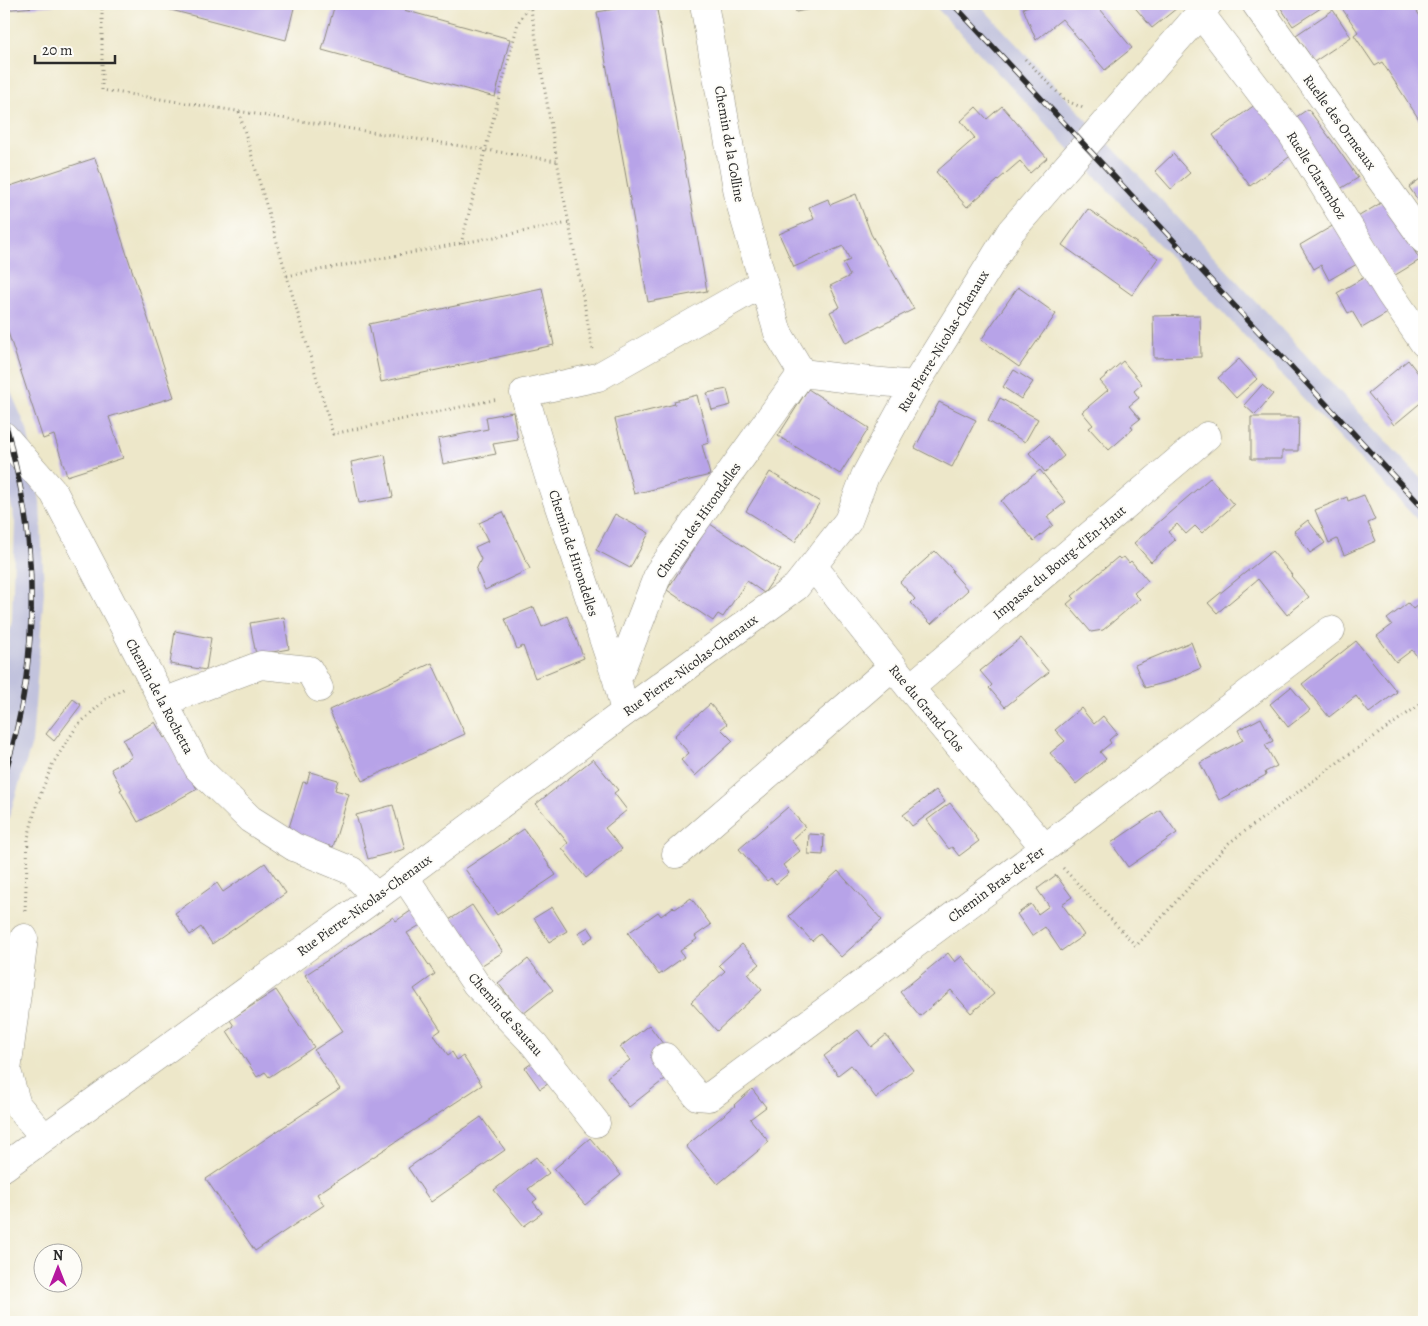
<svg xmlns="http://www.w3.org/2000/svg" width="1428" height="1326" font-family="Alegreya,serif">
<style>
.industrial{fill:#c1c2dd}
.building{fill:#b7a3e8}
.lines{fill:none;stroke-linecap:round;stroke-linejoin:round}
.minor-casing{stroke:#8c897a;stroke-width:29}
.path{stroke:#8c897a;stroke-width:3;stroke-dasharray:1 4;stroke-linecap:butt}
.minor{stroke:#fff;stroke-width:28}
.rail-casing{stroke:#2b2b2b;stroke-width:5.5}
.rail{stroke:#fdfcf7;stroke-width:4;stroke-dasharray:11;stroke-linecap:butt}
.labels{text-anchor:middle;stroke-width:4;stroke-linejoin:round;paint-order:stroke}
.street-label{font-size:14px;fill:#2b2b2b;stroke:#fdfcf7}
</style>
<rect width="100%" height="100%" fill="#fdfcf7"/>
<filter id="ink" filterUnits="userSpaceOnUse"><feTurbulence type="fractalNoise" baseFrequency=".02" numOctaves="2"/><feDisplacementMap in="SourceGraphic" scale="10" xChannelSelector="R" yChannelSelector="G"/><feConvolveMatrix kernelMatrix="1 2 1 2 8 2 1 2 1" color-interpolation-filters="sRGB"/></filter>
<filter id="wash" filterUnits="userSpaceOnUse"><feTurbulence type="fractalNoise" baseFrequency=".0096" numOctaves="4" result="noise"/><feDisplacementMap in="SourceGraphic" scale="20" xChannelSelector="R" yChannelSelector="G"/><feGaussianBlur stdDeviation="1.12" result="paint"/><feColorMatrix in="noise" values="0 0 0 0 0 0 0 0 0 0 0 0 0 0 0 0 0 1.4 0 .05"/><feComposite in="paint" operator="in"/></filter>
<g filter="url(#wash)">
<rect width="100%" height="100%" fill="#ede7c9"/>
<path class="industrial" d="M933,4h46l445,478v45z
M4,376l23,53 13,72 4,91 -12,151 -28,90v-164l8,-49 3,-97 -11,-52z"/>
<g id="blocks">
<path class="building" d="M4,4h51v1l-51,5z
M148,4h147l-9,36z
M335,4h47l128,35 -15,58 -173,-47z
M645,4h11l51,287 -59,11 -51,-290z
M794,4h37v1l-35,7z
M1034,4h62l36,44 -27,22 -43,-51 -26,21 -13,-32z
M1132,4h50l-30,24z
M1278,4h49l-34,22z
M1339,4h73l12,18v105l-42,-65 -7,4 -21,-31 4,-3z
M1333,10l18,27 -37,25 -18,-27z
M1259,102l37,50 -46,34 -37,-51z
M1002,106l45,52 -17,15 -10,-12 -53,46 -31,-35 39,-34 -14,-17 15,-14 11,12z
M1308,109l25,33 25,36 -18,11 -48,-69z
M1173,154l17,19 -19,16 -16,-18z
M95,158l79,239 -65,20 14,41 -56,18 -13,-41 -11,4 -39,-119v-132z
M1424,176v33l-15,-22z
M856,194l15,40 43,75 -68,34 -16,-31 10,-5 -10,-21 20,-10 -7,-13 7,-3 -7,-14 -49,21 -15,-33 35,-15 -5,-12 19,-8 2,6z
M1384,201l36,59 -28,17 -36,-59z
M1088,209l70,49 -26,37 -70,-50z
M1341,221l23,39 -35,20 -8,-15 -7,4 -14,-24z
M1370,274l21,37 -29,17 -10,-17 -4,2 -11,-20z
M1018,287l38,27 -37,53 -38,-27z
M542,288l12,57 -173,37 -12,-58z
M1200,315l1,42 -47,1 -1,-42z
M1239,359l18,20 -21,19 -18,-20z
M1408,360l16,21v19l-30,25 -26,-32z
M1123,361l19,23 -8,7 5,7 -10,8 11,13 -9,7 2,3 -24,21 -20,-22 4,-3 -11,-13 26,-22 -8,-9z
M1014,370l19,12 -12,17 -18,-12z
M1262,385l11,9 -18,21 -11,-10z
M727,389l4,16 -19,5 -5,-17z
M808,389l61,39 -29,46 -62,-38z
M697,395l12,48 -7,2 8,30 -76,19 -19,-75 60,-15 -1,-3z
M1000,398l38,21 -13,23 -37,-21z
M939,402l37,18 -24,47 -37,-19z
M513,412l5,28 -25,4 3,10 -53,10 -5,-25 50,-10 -2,-12z
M1251,417h48l-1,34h-16v8h-31z
M1048,436l16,20 -19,16 -16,-19z
M385,455l8,42 -34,6 -8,-41z
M1040,470l26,32 -19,15 6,8 -19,16 -33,-40z
M770,472l50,30 -25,40 -49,-31z
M1210,478l24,27 -32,28 -7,-7 -9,8 -9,-10 -9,8 7,8 -24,22 -17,-19z
M1364,495l11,25 -7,3 8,18 -32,14 -7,-16 -8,4 -14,-33 32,-13 1,4z
M503,512l27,57 -45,21 -9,-20 5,-11 -6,-12 13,-6 -9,-18z
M615,514l34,19 -19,35 -34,-18z
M1308,520l17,23 -15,10 -16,-22z
M710,524l70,46 -16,23 -17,-12 -24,36 -5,-3 -5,7 -46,-31z
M935,551l18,19 -1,2 16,18 -37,34 -20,-21 4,-4 -15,-17z
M1272,551l20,24 -1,1 18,21 -22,18 -29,-36 -41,34 -9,-10z
M1118,557l2,2 4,-2 5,6 2,-2 17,20 -14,12 6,6 -37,31 -12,2 -24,-28 7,-6 -2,-2z
M1424,600v65l-12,-15 -16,12 -19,-26 15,-11 -5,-6 21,-16 5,6z
M534,607l8,20 25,-11 17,42 -49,20 -12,-32 -6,3 -12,-30z
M284,617l5,32 -33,6 -6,-32z
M175,631l36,7 -5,32 -36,-6z
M1021,638l28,34 -44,35 -16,-19 3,-3 -12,-14z
M1356,641l41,51 -28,21 -13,-17 -27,21 -27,-33z
M1191,642l10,26 -30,13 -26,7 -10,-23z
M432,663l33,71 -103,47 -33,-71z
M1291,687l19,23 -22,17 -18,-23z
M73,699l8,6 -27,36 -8,-7z
M710,704l17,20 -6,5 12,12 -38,35 -14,-16 8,-7 -15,-17z
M1081,708l13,16 9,-8 14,17 -8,7 2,3 -11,9 6,7 -30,25 -26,-31 15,-12 -10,-11z
M1261,718l12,23 -8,4 12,21 -12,6 1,3 -47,25 -19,-37 43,-23 -5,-10z
M155,722l9,16 3,-2 30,53 -59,33 -18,-32 2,-1 -11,-20 21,-12 -9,-17z
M593,759l25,31 -4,3 13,17 -22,18 17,21 -36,29 -24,-30 6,-5 -32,-39z
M310,772l28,8 -3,10 14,4 -16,53 -46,-13 16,-52 4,1z
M936,790l9,12 -33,24 -9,-11z
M950,803l29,38 -20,15 -7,-9 -3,2 -22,-29z
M393,805l12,44 -37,10 -12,-44z
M788,807l17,20 -14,13 9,11 -17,14 6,8 -13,11 -5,-6 -4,3 -28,-32z
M1160,810l17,23 -49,34 -17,-24z
M524,829l32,46 -59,40 -32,-46z
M809,834l15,1 -1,20 -15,-1z
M265,863l21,30 -74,51 -11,-17 -11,8 -15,-22 42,-30 6,9z
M838,871l44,49 -41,37 -21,-23 -8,7 -23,-25z
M1056,875l16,22 -10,7 22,31 -23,16 -16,-24 -13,9 -15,-22 14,-10 7,10 11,-8 -12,-17z
M691,898l20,27 -16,11 2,3 -17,12 4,6 -25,18 -31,-42 30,-21 3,4 12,-9 2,2z
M472,905l31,47 -24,15 -30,-47z
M418,906l9,15 -20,12 28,41 -21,15 27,41 -7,5 14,20 4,-3 5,8 6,-4 19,29 -165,109 7,11 -69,46 -49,-72 134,-90 -26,-39 29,-19 -38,-56 88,-58 3,4z
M552,907l15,24 -18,11 -15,-24z
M588,927l6,9 -10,7 -6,-10z
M742,944l18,20 -12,10 14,16 -45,41 -26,-29 34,-31 -6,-6z
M948,953l7,9 7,-6 32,38 -23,19 -20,-23 -31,26 -20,-24z
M528,959l25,31 -30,24 -25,-31z
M276,990l38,57 -45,30 -4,-5 -8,5 -30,-46 7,-5 -4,-6z
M649,1025l17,23 -15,12 14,19 -36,28 -22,-30 23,-17 -10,-13z
M858,1030l13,17 15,-12 27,35 -37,28 -25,-33 -13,10 -14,-19z
M539,1058l15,22 -14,9 -15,-21z
M752,1089l14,18 -16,12 19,23 -51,42 -32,-38 49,-40 -1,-1z
M481,1117l24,33 -74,52 -23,-34z
M590,1138l31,37 -36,30 -31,-36z
M536,1157l13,16 -21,16 9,10 -4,3 9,11 -18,13 -30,-36z"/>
</g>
</g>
<g filter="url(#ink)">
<use href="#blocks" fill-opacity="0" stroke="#8c897a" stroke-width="1"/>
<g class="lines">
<defs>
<path id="minor" d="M704,4l35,195 39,134 24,40 48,6 65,6
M1256,4l168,236
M1200,13l92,121 97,158 35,51
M4,436l50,57 144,275 52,51 44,28 58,24 24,26
M813,566l97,122 135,160
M617,680l42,-108 143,-199
M910,688l297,-252
M163,702l98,-37 48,5 10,18
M625,712l-8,-32 -69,-206 -24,-81 74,-16 165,-94
M676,854l217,-188
M404,876l72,108 58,60 62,79
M24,938l-17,133 10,34 27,32
M665,1057l32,39 12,1 336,-249 286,-218
M4,1167l372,-270 249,-185 171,-125 52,-66 17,-45 50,-91 96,-154 197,-227"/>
</defs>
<use href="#minor" class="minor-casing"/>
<path class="path" d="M102,4v86l455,71
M530,4l27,157 36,189
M1025,59l40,41 18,8
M239,112l94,322 165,-35
M461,244l57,-221 11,-19
M287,276l282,-53
M1063,868l73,78 93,-103 119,-88 76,-53
M25,911l3,-73 9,-35 15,-38 25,-39 30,-28 18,-10"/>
<use href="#minor" class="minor"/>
<defs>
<path id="rail" d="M953,4l471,505
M4,419c5,14 7,29 11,44 25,103 21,212 -11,313"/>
</defs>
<use href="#rail" class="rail-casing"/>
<use href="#rail" class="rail"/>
</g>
</g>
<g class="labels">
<g class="street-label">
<text transform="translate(1340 122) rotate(54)" y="5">Ruelle des Ormeaux</text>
<text transform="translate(730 144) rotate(80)" y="5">Chemin de la Colline</text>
<text transform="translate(1317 175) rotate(58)" y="5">Ruelle Claremboz</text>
<text transform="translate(943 341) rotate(-59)" y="5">Rue Pierre-Nicolas-Chenaux</text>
<text transform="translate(698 520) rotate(-55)" y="5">Chemin des Hirondelles</text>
<text transform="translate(574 553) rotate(72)" y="5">Chemin de Hirondelles</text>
<text transform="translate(1059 562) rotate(-40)" y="5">Impasse du Bourg-d'En-Haut</text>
<text transform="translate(690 665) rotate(-36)" y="5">Rue Pierre-Nicolas-Chenaux</text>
<text transform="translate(160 696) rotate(62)" y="5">Chemin de la Rochetta</text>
<text transform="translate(927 708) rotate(50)" y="5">Rue du Grand-Clos</text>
<text transform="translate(996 884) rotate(-37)" y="5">Chemin Bras-de-Fer</text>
<text transform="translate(364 905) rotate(-36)" y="5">Rue Pierre-Nicolas-Chenaux</text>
<text transform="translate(506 1014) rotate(49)" y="5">Chemin de Sautau</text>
</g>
</g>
<rect width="1428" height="1326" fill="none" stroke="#fdfcf7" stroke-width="20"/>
<g transform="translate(58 1268)"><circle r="24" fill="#fdfcf7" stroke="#a9a8a5"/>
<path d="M0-4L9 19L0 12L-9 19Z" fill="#b5179e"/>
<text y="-8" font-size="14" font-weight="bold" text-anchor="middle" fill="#2b2b2b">N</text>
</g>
<path d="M35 55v8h80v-8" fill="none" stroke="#2b2b2b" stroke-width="2.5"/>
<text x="42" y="55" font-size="15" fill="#2b2b2b" stroke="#fdfcf7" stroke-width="4" paint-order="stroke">20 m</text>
</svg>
